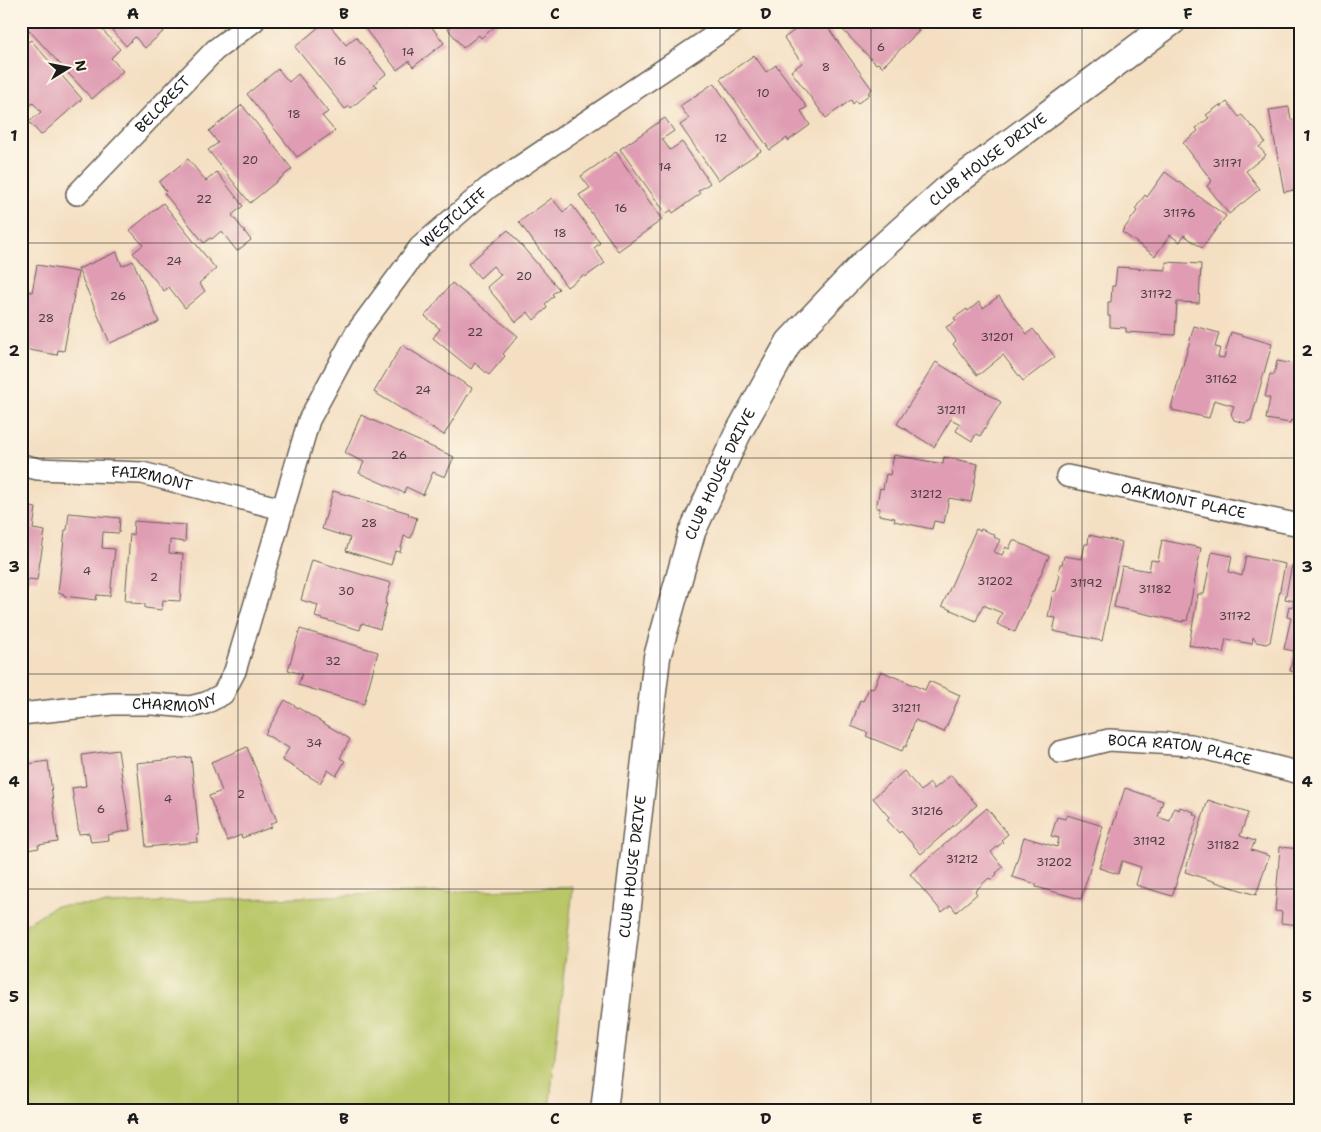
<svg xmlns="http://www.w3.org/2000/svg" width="1321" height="1132" font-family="'Shantell Sans',sans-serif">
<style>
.green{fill:#bac769;stroke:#6b7242}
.building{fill:#df9cb3}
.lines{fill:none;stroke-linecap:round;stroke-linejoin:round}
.minor-casing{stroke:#686056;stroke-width:24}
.tertiary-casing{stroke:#686056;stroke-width:29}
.minor{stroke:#fff;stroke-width:21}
.tertiary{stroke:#fff;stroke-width:26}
.grid{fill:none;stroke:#1c1c1c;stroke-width:1;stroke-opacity:0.55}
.labels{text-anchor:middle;stroke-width:4;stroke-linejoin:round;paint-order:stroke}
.number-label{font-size:12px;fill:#4d3c42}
.street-label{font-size:15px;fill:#1c1c1c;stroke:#fcf5e5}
.neatline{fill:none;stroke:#1c1c1c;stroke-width:2}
.grid-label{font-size:16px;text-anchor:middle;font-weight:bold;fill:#1c1c1c}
</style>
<rect width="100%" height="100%" fill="#fcf5e5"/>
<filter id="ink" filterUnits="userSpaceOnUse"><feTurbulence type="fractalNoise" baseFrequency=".02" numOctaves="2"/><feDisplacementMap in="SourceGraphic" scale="10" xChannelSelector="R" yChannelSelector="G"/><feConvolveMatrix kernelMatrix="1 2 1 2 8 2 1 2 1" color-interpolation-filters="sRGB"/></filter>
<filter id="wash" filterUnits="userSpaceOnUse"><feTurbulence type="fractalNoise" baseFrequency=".0096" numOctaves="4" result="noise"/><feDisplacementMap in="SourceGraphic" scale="20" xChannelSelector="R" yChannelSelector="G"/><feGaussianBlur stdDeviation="1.12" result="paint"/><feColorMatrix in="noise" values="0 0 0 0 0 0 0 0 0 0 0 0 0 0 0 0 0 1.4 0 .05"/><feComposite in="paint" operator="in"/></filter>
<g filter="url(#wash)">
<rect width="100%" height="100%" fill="#f4dfc2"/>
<path class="green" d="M573,887l-24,224h-528v-184l34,-21z"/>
<g id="blocks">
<path class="building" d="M34,21h60l26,28 -9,9 12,13 -31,28 -65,-71z
M104,21h71l-30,27 -10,-11 -9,9z
M326,21l20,24 10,-8 30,37 -12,10 3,2 -26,22 -1,-2 -5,3 -50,-62z
M359,21h68l17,22 -31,24 -4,-6 -12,9z
M442,21h60l-21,17 -2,-3 -16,13z
M807,21h16l49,68 -4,4 2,1 -12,9 -2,-2 -3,3 -2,-4 -25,18 -35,-47 11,-8 -18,-25z
M834,21h76l9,10 -37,36 -4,-4 -2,1z
M31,40l51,59 -41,36 -12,-13 12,-10 -8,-9 -12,11v-68z
M754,55l12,17 10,-7 31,42 -6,4 9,14 -22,16 -1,-3 -17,12 -50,-71z
M278,69l11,13 9,-8 30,38 -6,4 13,15 -38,26 -50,-63z
M714,83l47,68 -43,29 -38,-55 9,-6 -9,-13z
M1227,102l12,15 3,-2 10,12 1,-1 12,16 -6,5 7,8 -20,16 14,18 -31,25 -22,-28 5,-5 -29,-38 15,-12 -2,-3 13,-10 -3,-3 14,-10 1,2z
M242,105l50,64 -42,34 -42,-53 10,-7 -9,-12z
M1289,107l2,13 9,-1v70l-16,3 -15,-82z
M665,118l9,13 -12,8 8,11 12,-8 28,41 -12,8 2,3 -27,19 -2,-3 -5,4 -46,-65z
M616,152l46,68 -44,31 -39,-56 11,-7 -9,-12z
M188,159l18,22 11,-9 26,34 -11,9 19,25 -14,11 -16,-20 -9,8 -2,-1 -6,5 -40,-50 2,-2 -7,-9z
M1165,172l61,44 -24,32 -18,-13 -4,7 -10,-7 -15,21 -33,-24 15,-21 -2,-2 10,-14 2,2z
M552,198l11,14 9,-7 28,38 -6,5 11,15 -20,14 -1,-2 -17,12 -48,-65z
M163,203l53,66 -17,14 6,8 -20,17 -16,-21 -5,4 -31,-38 10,-8 -13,-15z
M508,230l51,59 -7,5 2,2 -9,8 2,4 -13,12 -6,-8 -12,10 -29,-35 14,-12 -8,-9 -13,12 -12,-14z
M117,252l5,14 11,-5 26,61 -49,21 -32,-74z
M1166,262l35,2 -2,39 -22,-1 -2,33 -49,-3v-4l-16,-1v-11h-2v-14h3l1,-16h3l2,-19 49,3z
M37,265l41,7 -14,79 -6,-1 -1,5 -33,-6 1,-5h-4v-54l11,2z
M452,283l66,53 -15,18 2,2 -16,19 -14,-12 -4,6 -38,-31 7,-9 -15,-13z
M999,296l28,38 6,-5 22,28 -32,24 -20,-26 -22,18 -4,2 -24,-31 3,-3 -10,-14 10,-6 -2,-3 13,-9 1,2 11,-9 4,6z
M1194,326l25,7 -4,14 5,1 -2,9 6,1 7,-26 41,12 -21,76 -6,3 -11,-3 -3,-6 3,-8 -20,-6 -5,18 -37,-8 1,-2h-2z
M402,345l70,43 -28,47 -70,-43z
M1277,361l23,4v56l-9,-1 -1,3 -24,-4 4,-21 -5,-1 5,-23 4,1z
M936,362l65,40 -21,34 -4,-2 -4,7 -16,-10 4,-7 -9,-5 -17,28 -37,-23z
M361,415l93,42 -9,20 -12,-5 -10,23 -17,-8 -2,6 -45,-20 5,-11 -19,-9z
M894,455l49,9 1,-7 34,7 -7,38 -22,-4 -5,25 -10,-2 -2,8 -38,-8 1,-3 -16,-3 1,-7h-4l4,-20 3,1 3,-15 4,1z
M333,491l76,22 -1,2 9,3 -6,20 -7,-2 -4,16 -5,-1 -4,14 -45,-14 4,-13 -28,-9z
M21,505l15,3 -3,21 12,2 -8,49 -9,-1 -2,17h-5z
M69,513l51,5 -1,15 -16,-1 -1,16 13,1 -5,47 -13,-1 -1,5 -32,-4v-2l-6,-1 7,-63h2z
M134,521l52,4 -1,17 -15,-2 -1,13 14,1 -3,47 -17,-1 -1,10 -17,-2v-4l-13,-1v-2h-7l5,-67 3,1z
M976,529l4,2 1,-2 14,6 -1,2 6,3 -6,12 8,3 4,-8 3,2 4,-9 36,16 -34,76 -18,-8 5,-11 -19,-8 -7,16 -34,-15z
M1089,535l33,7 -20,99 -49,-10 3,-13 -8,-1 5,-26h3l4,-16 -2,-1 2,-10h2l2,-8 18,3 3,-15h3z
M1162,540l39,8 -14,73 -4,-1v2l-69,-15 8,-41 27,5 2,-11 7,1z
M1212,552l20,4 -3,16 13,4 4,-20 39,8 -15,78 -4,2 -10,-2 -3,-5 -1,7 -26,-5 -3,14 -34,-8 9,-51h6z
M312,560l79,23 -6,21h2l-7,25 -18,-6 -2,7 -45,-13 3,-12 -17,-5z
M1292,565l8,1v107l-10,-2 4,-20 -10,-2 7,-31 -4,-1 2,-11 4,1 1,-6 -9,-2z
M300,629l78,23 -14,52 -66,-19 4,-11 -14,-4z
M881,671l44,19 4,-9 31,14 -16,37 -29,-12 -9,27 -2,-1 -2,5 -36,-15 2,-3 -17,-7 9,-26 3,1 6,-13 4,1z
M285,700l65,39 -10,19 5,3 -9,15 -8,-6 -8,13 -38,-23 7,-12 -24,-14z
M247,747l30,74 -7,3 2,3 -30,11 -1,-3 -14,6 -18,-45 13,-5 -11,-29z
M118,750l12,80 -22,5 1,5 -18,2 -2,-9 -10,1 -7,-46 14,-2 -4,-31z
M191,757l8,78h-2l1,7 -52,5 -9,-84z
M48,761l10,81 -20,3 1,3 -18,3v-86z
M904,771l17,20 9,-8 4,6 17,-14 26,30 -56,49 -20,-23 -2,2 -12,-13 2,-3 -16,-19z
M1125,788l38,13 -5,16 12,4 4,-13 5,2 1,-3 14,5 -1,2 5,2 -26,80 -36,-11 5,-18 -19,-6 -4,13 -19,-6z
M1208,800l40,13 -8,23 15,5 -4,9 18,6 -13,39 -71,-23z
M987,808l21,26 -7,6 2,2 -12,10 12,15 -7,6 1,1 -6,6 -2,-2 -14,13 2,3 -21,18 -5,-7 -9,7 -32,-38z
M1067,815l36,11 -22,73 -45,-12v-3l-24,-7 12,-40 33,10 2,-9 -8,-2 6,-19 8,2z
M1280,847l20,2v76l-19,-2 1,-11 -7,-1z"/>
</g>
</g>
<g filter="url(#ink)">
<use href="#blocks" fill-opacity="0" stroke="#686056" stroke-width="1"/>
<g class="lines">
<defs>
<g id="minor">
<path id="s1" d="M77,194l138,-144 39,-29"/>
<path id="s2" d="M21,465l17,4 104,4 140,36"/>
<path id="s3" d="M1067,476l233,49"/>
<path id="s4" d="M21,714l91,-10h41l37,3 16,-4 17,-9 12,-23 74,-251 47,-87 64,-86 68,-59 248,-167"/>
<path id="s5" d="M1060,752l49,-12 82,5 109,28"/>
</g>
<g id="tertiary">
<path id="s6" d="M604,1111l53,-454 35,-125 45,-97 52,-93 73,-77 85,-76 226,-168"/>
</g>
</defs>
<use href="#minor" class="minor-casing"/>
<use href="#tertiary" class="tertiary-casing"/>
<use href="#minor" class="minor"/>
<use href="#tertiary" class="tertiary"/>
</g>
</g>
<path class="grid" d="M238,21v1090M449,21v1090M660,21v1090M871,21v1090M1082,21v1090M21,243h1279M21,458h1279M21,674h1279M21,889h1279"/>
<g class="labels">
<g class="number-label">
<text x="881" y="51">6</text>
<text x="408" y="56">14</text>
<text x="340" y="65">16</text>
<text x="826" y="71">8</text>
<text x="763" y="97">10</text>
<text x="294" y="118">18</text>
<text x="721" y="142">12</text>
<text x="250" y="164">20</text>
<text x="1227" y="167">31171</text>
<text x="665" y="171">14</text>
<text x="204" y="203">22</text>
<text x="621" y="212">16</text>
<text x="1179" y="217">31176</text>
<text x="560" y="237">18</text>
<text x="174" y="265">24</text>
<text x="524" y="280">20</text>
<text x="1156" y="298">31172</text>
<text x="118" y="300">26</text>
<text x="46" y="322">28</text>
<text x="475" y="336">22</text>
<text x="997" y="341">31201</text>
<text x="1221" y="383">31162</text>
<text x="423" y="394">24</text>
<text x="951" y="414">31211</text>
<text x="399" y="459">26</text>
<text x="926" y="498">31212</text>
<text x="369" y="527">28</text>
<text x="87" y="575">4</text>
<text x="154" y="581">2</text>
<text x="995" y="585">31202</text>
<text x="1086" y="587">31192</text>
<text x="1155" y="593">31182</text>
<text x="346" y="595">30</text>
<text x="1235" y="620">31172</text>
<text x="333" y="665">32</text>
<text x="906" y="712">31211</text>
<text x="314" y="747">34</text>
<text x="241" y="798">2</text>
<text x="168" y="803">4</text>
<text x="101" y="813">6</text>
<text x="927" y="815">31216</text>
<text x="1149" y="845">31192</text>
<text x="1223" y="849">31182</text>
<text x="962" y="863">31212</text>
<text x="1054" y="866">31202</text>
</g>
<g class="street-label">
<text dy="5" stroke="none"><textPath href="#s1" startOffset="124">BELCREST</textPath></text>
<text dy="5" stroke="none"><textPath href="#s6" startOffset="1071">CLUB HOUSE DRIVE</textPath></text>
<text dy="5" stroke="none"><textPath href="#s4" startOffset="744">WESTCLIFF</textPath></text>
<text dy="5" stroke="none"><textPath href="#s6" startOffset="651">CLUB HOUSE DRIVE</textPath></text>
<text dy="5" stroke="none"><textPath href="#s2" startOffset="132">FAIRMONT</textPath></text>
<text dy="5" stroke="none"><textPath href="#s3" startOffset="119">OAKMONT PLACE</textPath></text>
<text dy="5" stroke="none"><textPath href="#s4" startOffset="155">CHARMONY</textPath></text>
<text dy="5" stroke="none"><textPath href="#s5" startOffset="122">BOCA RATON PLACE</textPath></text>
<text dy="5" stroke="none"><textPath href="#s6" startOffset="246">CLUB HOUSE DRIVE</textPath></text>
</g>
</g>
<rect width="1321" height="1132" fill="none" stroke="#fcf5e5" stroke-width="55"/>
<g transform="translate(68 68) rotate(80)" stroke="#fcf5e5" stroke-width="4" paint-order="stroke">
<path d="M0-4L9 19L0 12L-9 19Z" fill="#1c1c1c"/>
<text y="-8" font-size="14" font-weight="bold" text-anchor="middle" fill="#1c1c1c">N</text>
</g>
<rect x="28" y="28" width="1266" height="1076" class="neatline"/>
<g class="grid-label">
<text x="133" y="19">A</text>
<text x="344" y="19">B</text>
<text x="555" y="19">C</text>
<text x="766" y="19">D</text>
<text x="977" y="19">E</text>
<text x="1188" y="19">F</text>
<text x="14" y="141">1</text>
<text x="1307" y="141">1</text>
<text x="14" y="356">2</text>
<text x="1307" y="356">2</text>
<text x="14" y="572">3</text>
<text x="1307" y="572">3</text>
<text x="14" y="787">4</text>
<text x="1307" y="787">4</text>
<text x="14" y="1002">5</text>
<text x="1307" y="1002">5</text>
<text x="133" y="1124">A</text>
<text x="344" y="1124">B</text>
<text x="555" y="1124">C</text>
<text x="766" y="1124">D</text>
<text x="977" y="1124">E</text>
<text x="1188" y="1124">F</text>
</g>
</svg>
